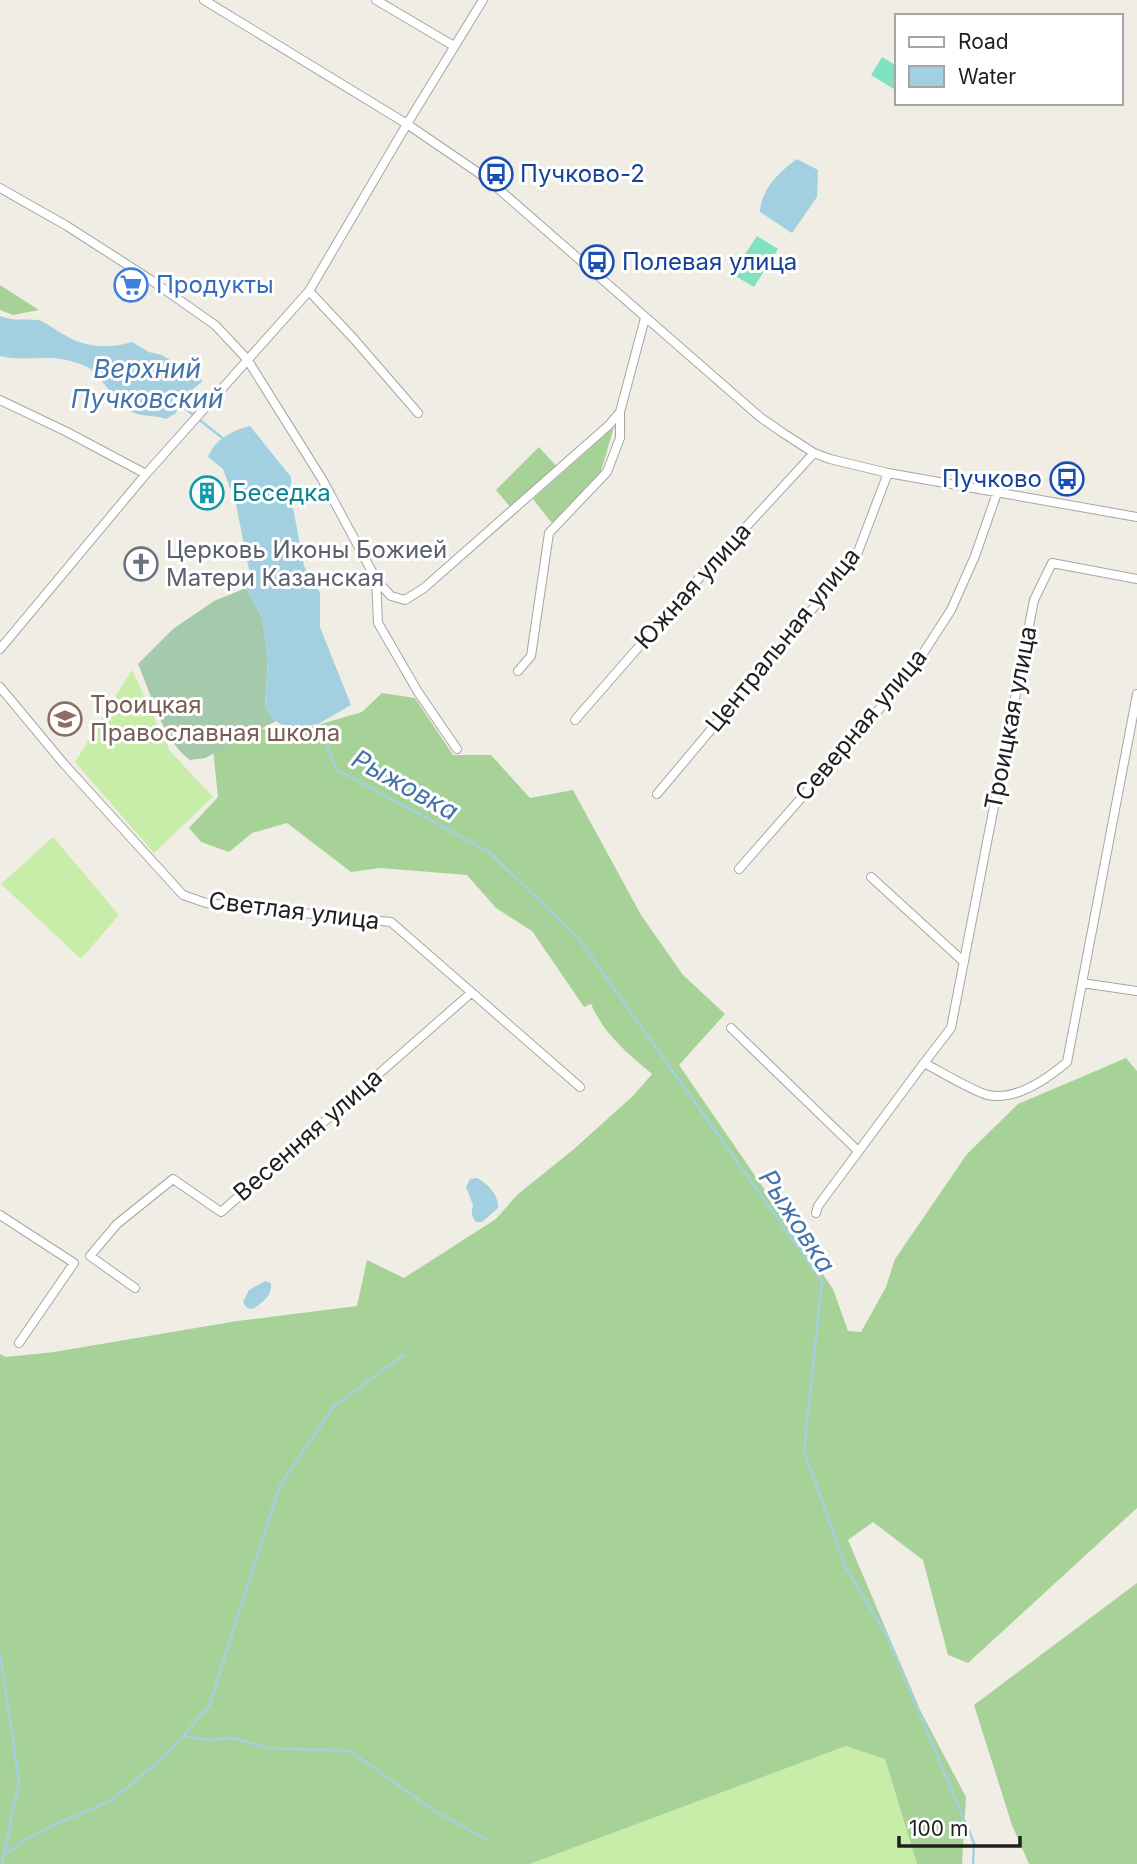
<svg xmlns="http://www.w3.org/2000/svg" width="1137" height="1864" font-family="Inter,sans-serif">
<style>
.grass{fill:#c8eda8}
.forest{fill:#a7d297}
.cemetery{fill:#a4caab}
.pitch{fill:#7fe3bf}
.water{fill:#a3d0e0}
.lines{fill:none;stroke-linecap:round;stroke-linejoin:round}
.stream{stroke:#a3d0e0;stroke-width:2.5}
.minor-casing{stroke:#a6a6a6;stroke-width:10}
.minor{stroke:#fff;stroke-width:8}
.labels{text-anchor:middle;stroke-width:6;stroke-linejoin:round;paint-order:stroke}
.transit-label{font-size:24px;fill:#164399;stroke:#fff;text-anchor:start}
.shop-label{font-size:24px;fill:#366cbe;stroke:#fff;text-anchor:start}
.culture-label{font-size:24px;fill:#0d838f;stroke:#fff;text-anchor:start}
.worship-label{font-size:24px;fill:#5b616d;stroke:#fff;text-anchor:start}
.street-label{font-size:24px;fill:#1f1f1f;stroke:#fff}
.education-label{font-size:24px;fill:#785e54;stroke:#fff;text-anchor:start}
.water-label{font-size:26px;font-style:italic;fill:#4375ac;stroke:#fff}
</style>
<rect width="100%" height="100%" fill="#f0ede5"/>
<path class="grass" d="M132,670l38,81 43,46 -59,56 -79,-91z
M53,837l66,78 -38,44 -80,-75z
M846,1746l39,13 32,105h-387z"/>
<path class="forest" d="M0,285l39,25 -26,5 -13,-5z
M614,427l-15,51 -47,45 -19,-24z
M539,447l19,21 -47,40 -15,-18z
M382,693l33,5 38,57h38l39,43 43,-8 68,125 42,60 42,39 -46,51 154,224 15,42 13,1 25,-45 9,-28 72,-105 51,-50 108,-46 11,13v437l-169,155 -20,-8 -25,-95 -50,-38 -25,18 73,172 45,85 -4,67h-45l-32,-105 -39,-13 -316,118h-530v-510l6,3 48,-5 183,-31 120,-15 10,-46 37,18 92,-59 21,-24 57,-46 59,-53 19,-22c-25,-21 -48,-40 -61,-70l-7,3 -52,-76 -36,-23 -29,-33 -87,-7 -29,4 -64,-49 -35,10 -23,19 -28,-10 -12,-14 29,-31 -5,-47 44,-23 27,8 78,-23z
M1137,1583v281h-108l-17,-39 -38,-120z"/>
<path class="cemetery" d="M246,588l16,29 6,40 -3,51 11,13 -71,37 -15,2c-26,-18 -39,-66 -52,-96l35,-35 41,-28z"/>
<path class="pitch" d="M882,57l15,9v25l-26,-16z
M757,236l21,13 -24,38 -22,-13z"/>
<path class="water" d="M797,159l21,11 -1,27 -25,36 -32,-21c1,-23 19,-40 37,-53z
M0,316c17,6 23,2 38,4 8,2 17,10 25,14 22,14 45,15 69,8l17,10 13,3 19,12 10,1 9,7 2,7 -9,7v9l-14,6 -3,9 -10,6c-14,-5 -28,-1 -41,-11 -13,-10 -26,-36 -40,-42 -34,-15 -55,-3 -85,-10z
M250,426l41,51v20l13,69 16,27v34l31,78 -33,19 -30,5 -12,-8 -11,-13 3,-51 -6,-40 -16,-29 4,-13 -14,-71 -13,-35 -15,-12c6,-17 25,-27 42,-31z
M477,1178c11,6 22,17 21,30l-16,14h-6c-5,-6 -5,-10 -3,-17l-7,-18 4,-8z
M265,1281l6,2c1,13 -8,19 -18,26l-6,-1 -4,-6 6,-12z"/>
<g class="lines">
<path class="stream" d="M178,403l47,37
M326,743l10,26 153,83 89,86 244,343 -18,170 42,117 40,66 88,209 -1,21
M0,1653l19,129 -17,82
M184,1736l24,4 24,-2 36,10 82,3 80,57 56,31
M4,1856l19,-15 29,-15 60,-26 54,-45 43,-49 71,-221 54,-79 70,-51"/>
<defs>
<path id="minor" d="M204,0l203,124 79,54 274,239 23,16 31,20 16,6 58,14 249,44
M376,0l78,46
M0,188l67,38 84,54 64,45 32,34 75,120 54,100 2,44 40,69 39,57
M309,291l45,48 64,74
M0,400l67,32 79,42
M1137,579l-85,-16 -18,37 -83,428 -27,35c14,7 50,29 64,32 28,6 59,-16 79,-33l70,-368
M376,580l15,16 14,4 19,-12 185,-163 11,-13 25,-94
M0,649l146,-175 163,-183 98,-167 76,-124
M518,671l13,-15 18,-123 58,-61 13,-34v-25
M0,687l64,77 119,131 23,8 185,19 189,165
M575,720l115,-132 124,-135
M657,794l199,-237 32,-84
M739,869l170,-194 42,-65 24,-54 22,-63
M871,877l93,85
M1082,983l55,8
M731,1028l126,122
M816,1213l2,-7 106,-143
M0,1215l74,48 -55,80
M135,1288l-45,-32 27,-32 56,-45 48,33 250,-219"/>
</defs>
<use href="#minor" class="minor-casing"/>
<use href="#minor" class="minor"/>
</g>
<defs>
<symbol id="bus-ring" viewBox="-11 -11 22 22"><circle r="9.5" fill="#fff" stroke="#1a4fb4" stroke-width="1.5"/><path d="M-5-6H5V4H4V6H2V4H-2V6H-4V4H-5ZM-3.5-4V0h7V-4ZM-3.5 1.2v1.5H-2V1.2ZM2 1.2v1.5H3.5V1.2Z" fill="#1a4fb4"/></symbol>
<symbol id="supermarket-ring" viewBox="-11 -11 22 22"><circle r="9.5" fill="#fff" stroke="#3f7fe0" stroke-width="1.5"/><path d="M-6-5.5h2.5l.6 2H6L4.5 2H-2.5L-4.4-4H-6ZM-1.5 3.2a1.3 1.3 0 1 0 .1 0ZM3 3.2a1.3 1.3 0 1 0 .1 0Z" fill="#3f7fe0"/></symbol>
<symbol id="building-ring" viewBox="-11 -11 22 22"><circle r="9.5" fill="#fff" stroke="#0f9aa8" stroke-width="1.5"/><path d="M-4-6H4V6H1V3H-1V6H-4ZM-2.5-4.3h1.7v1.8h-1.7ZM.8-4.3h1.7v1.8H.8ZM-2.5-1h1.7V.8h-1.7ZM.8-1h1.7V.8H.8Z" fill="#0f9aa8"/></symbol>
<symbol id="church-ring" viewBox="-11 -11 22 22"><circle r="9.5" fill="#fff" stroke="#6b7280" stroke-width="1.5"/><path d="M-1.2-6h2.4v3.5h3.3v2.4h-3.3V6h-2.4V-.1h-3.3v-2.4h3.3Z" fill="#6b7280"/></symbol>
<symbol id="school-ring" viewBox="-11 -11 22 22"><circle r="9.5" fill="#fff" stroke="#8d6e63" stroke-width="1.5"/><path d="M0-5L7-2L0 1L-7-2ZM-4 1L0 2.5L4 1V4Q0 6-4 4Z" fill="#8d6e63"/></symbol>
</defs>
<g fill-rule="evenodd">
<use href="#bus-ring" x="477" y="155" width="38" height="38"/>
<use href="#bus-ring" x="578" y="243" width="38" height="38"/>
<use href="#supermarket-ring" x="112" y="266" width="38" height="38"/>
<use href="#bus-ring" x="1048" y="460" width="38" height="38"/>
<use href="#building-ring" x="188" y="474" width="38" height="38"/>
<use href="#church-ring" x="122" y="545" width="38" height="38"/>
<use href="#school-ring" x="46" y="700" width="38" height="38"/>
</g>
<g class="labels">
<g class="transit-label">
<text x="520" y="182">Пучково-2</text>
<text x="622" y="270">Полевая улица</text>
<text x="1042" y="487" text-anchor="end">Пучково</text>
</g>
<g class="shop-label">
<text x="156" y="293">Продукты</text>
</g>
<g class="culture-label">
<text x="232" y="501">Беседка</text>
</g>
<g class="worship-label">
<text x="166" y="558">Церковь Иконы Божией<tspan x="166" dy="28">Матери Казанская</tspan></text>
</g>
<g class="street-label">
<text transform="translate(693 586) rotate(-48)" y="8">Южная улица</text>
<text transform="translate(783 640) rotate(-51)" y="8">Центральная улица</text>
<text transform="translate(1011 718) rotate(-79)" y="8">Троицкая улица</text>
<text transform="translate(861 725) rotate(-50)" y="8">Северная улица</text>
<text transform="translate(294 911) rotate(7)" y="8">Светлая улица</text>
<text transform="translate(308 1135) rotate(-41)" y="8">Весенняя улица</text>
</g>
<g class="education-label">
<text x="90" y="713">Троицкая<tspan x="90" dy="28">Православная школа</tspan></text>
</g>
<g class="water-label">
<text x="147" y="378">Верхний<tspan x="147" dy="30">Пучковский</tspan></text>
<text transform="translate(405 785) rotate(29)" y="9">Рыжовка</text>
<text transform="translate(797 1221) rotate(57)" y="9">Рыжовка</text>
</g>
</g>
<rect x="895" y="14" width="228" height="91" fill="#ffffff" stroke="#a5a5a5" stroke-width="2"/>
<rect x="909" y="37" width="35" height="10" fill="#ffffff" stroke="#a5a5a5" stroke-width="2"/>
<text x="958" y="49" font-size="21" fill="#1f1f1f">Road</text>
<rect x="909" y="66" width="35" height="21" fill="#a3d0e0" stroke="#a5a5a5" stroke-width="2"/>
<text x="958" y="84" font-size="21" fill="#1f1f1f">Water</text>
<path d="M899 1836v10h121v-10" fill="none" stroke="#1f1f1f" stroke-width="3.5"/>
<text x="909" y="1836" font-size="21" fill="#1f1f1f" stroke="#ffffff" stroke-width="5" paint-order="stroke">100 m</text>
</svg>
